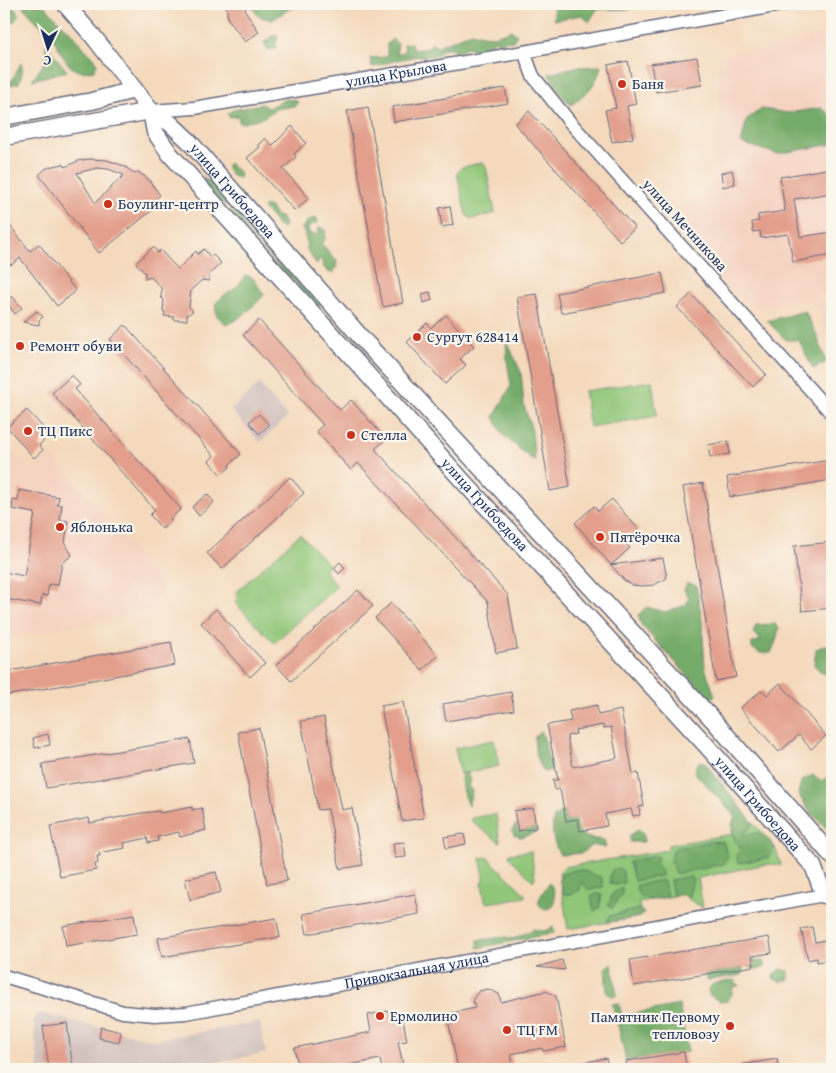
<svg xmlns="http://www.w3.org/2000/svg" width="836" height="1073" font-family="'Gentium Book Plus',serif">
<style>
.built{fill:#f5d3c1}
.industrial{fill:#d1c0bc}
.green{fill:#90c678;stroke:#567a6b}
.forest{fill:#74ab68;stroke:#486d63}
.building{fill:#e39f8c;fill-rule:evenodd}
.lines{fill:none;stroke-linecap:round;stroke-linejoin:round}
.minor-casing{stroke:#676a7f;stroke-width:15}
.major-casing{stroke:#676a7f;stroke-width:19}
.minor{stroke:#fff;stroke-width:12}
.major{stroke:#fff;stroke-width:16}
.poi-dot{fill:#c8321e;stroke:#fbf7ec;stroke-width:2}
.labels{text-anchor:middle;stroke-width:4.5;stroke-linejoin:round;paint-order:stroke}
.street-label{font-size:15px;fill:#1b2f5e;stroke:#fbf7ec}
.poi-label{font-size:15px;fill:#1b2f5e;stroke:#fbf7ec;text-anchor:start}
</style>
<rect width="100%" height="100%" fill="#fbf7ec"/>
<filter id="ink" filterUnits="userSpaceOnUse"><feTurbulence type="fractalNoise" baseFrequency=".02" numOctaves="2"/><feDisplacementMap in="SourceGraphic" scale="10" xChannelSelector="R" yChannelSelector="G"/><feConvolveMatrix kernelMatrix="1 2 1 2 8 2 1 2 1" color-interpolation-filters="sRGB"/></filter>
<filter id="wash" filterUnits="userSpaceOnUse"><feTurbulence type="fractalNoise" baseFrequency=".0096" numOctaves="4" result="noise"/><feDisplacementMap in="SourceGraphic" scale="20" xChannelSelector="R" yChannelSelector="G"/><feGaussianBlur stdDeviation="1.12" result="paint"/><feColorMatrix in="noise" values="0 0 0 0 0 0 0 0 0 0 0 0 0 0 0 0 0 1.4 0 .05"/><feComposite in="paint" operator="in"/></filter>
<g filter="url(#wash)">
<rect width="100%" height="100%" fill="#f4d9bc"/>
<path class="built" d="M832,33v261l-71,14 -20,-9 -75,-79 47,-36 6,-83 -3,-44z
M832,300v56l-16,-54z
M4,441l25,30 22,-17 113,129 -10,26 -150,30z"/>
<path class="industrial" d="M259,384l29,33 -28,25 -29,-32z
M39,1013l115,27 106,-18 6,31 -87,16h-140l-6,-49z"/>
<path class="green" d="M481,163l3,1 2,3 9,46 -23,6 -6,-4 -9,-42 5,-6z
M652,381l5,35 -67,11 -6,-36z
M300,534l29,31 -5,5 13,16 -63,57 -38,-39 1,-13z
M494,740l5,26 -39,8 -5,-26z
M699,762h5l49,61 22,24 6,18 -15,-1 -68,14 5,30 -15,-9 -4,-5 -4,1 -41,7 2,15 -73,12 -9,-56 5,-6 104,-17v-5l64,-11v-9l3,-9 -40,-43 1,-7z
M496,814l4,28 -29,-21v-3z
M531,851l4,27 -2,3 -24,-24v-3z
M487,857l38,37v3l-37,6 -3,-2 -3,-18 2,-3c1,-7 -4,-15 -3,-22z"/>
<path class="forest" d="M4,4h6l9,10 -5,8 -10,-5z
M20,4h23c9,10 18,19 28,28 9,10 13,18 24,26l2,7 -3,5c-31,8 -31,-22 -46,-39 -3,-2 -7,-4 -9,-7 -7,-6 -12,-14 -19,-20z
M251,4h53l-15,5 -17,11 -14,-4z
M550,4h81l-1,6 -33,-1 -8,13 -7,-7 -28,5v-10z
M700,4h44l-30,5 -14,-3z
M511,30l6,5 -5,7 -7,-2 -3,6 -7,-6 -4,4 -14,7 -11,-4 -10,8 -4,-7h-7l-10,9c-21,-4 -43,5 -63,10l-2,-9 17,-1v-13l5,-5 6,5 -2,10 9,-2 -1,-8 7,-1 2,7 16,-2 3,-6 4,5 36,-15c17,6 23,5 39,-2z
M274,35h4l-3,14 -8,1 -3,-8z
M46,44l21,27 -35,9 13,-18z
M21,63c3,7 0,14 -2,20l-15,4v-6h8z
M601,66c-4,19 -15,28 -30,39l-11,-12 -11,-19 26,-7z
M285,99l11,1 2,3 -4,3 -18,3 -12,8 -20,6 -5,-1v-6l-9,1 -3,-3 6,-4 29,-6 6,4z
M821,108l11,8v28l-55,10 -36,-11 6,-24 15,-10 26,4z
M229,163l11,10 -1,5 -7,-2 -5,-7v-4z
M205,179c12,4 23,19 31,28 4,5 5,9 10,12l75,81v4l-4,3 -18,-16 -3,-9 -12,-9 -48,-53 -3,-9 -4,-6 -12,-3 -14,-20z
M266,205l5,3 5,8 5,1 4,7 -2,4 -6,-2c-3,-7 -9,-11 -14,-18z
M317,218l1,5 -6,1 -4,3 1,6 7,2 3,-3 -1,-3 3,-2 4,3v9l-4,5c7,5 9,11 16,17l-1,7 -3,5 -5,-1 -5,-5 -1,-7 -3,-1 -2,6 -10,-15 -2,-16 -3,-5c3,-7 7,-10 15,-11z
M246,275l8,4 10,16c-11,12 -23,24 -38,30l-9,-9 -2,-12 8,-8 13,-8z
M805,311l12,25 9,26 -13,7 -14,-29h-13l-19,-19z
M506,339l15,33 3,33 8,26 3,31 -32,-27 -9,-18 17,-31 -4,-26z
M687,583l9,2 6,35 3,48 10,28 -6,3 -68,-74 -3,-10 8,-8 19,5 21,-7 3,-7 -5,-8z
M775,624l4,4 -3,13 -5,12h-11l-8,-5v-5l9,-3 -8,-7 3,-8z
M832,643v26l-2,3 -7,2 -9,-9 2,-16z
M540,731c8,10 4,24 12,33l-1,6 -7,2c-7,-11 -11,-24 -9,-36z
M699,762h5l49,61 -3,5 -6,5 -1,3 18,-4 14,15 -7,11 -30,5 -2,-9 4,-4 -1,-5c-9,-7 -7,-19 -4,-29l-40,-43 1,-7z
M462,773h5l3,7 -2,6 4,5 -4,15c-4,-9 -9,-23 -6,-33z
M832,774v60l-22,-22 -12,-18 3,-13 12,-6 9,6z
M564,811l2,10 9,-2c2,20 14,19 29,21l2,8 -14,-3 -10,8 -22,2c-7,-13 -9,-23 -6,-38z
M516,824l2,7 18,-3v4l-14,5 -8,-2 -2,-5z
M638,830l6,4v8h-14v-7z
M723,841l5,16 -4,7 -48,10c-6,-10 -6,-16 -2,-25l32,-7z
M657,856l1,3 -2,3 5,9v5l-27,5 -4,-16 -2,-2 5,-3z
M619,868l4,3 1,12 -7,2 -7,-2v-7l2,-6z
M574,870h8l20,8 1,9 -14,3 -8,-8 -1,8 -9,4h-7l-5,-14 3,-6z
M690,876l3,4 -5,19 -4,-5 -11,2 -3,-16z
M661,880l3,1 3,16 -16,3 -10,-3 -5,-7 1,-5z
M549,883c7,6 7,16 3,24l-8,3 -6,-7 2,-6z
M622,888v7l-10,13 -4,-2 5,-13z
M596,894h6l-3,14 -5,4 -3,-15z
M639,909l5,4 -10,5 -27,4 2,-6z
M553,927l1,6 -76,15v-8l28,-3 7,2 21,-10 10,2z
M753,960l10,1 2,6 -8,3 -8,-3 5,-1z
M612,964l5,31 -5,1 -5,-3 -2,-25z
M743,968l-1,7 -34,5 -4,-6z
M781,969l8,2v8l-9,3 -7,-4 2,-5z
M734,980l5,6 -6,1 -1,7 -5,8 -8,-1 -10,-6 -1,-6 5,-5z
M619,1003l3,13 57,-11 9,47 -62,9 -7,-32 -7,-25z"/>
<g id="blocks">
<path class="building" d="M226,4h19l1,8 13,20 -14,10 -17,-23z
M697,57l5,28 -46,7 -5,-28z
M628,61l8,43 -9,2 6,32 -21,4 -7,-32 11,-2 -8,-43z
M505,88l3,15 -114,19 -2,-15z
M368,107l35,196 -20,4 -36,-196z
M529,111l106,117 -15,13 -105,-117z
M292,126l14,17 -12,11 2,3 -13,12 26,29 -14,13 -48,-53 13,-11 -2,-2 7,-7 7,8z
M88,159l19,1 17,6 11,8 3,-2 10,7 12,16 -6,5 1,8 -56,45 -60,-78 6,-6 8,-3 10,-2 2,3 13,-6zM97,168l11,1 16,6 -29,28 -18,-30z
M832,168v25l-38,6 6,38 32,-5v23l-39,7 -5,-28 -27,4 -1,-7 -7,1 -1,-10 7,-1 -1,-6 27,-4 -5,-34z
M732,170l3,14 -12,3 -2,-14z
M450,206l3,19 -11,2 -3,-19z
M4,218l26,33 9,-7 37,47 -19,15 -37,-48 -9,7 -7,-9z
M153,247l5,6 2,-3 18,19 18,-18 2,3 6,-5 6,8 3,-2 8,8 -12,12v6l-7,-1 -11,10 -2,17 4,4 -6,4v5h-13v-3l-10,-1 1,-4 -2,-1 1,-11 -3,-3 1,-8 -11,-12 -6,2v-6l-9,-10z
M662,273l4,20 -105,20 -4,-20z
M430,292l2,8 -8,3 -2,-9z
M537,294l33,193 -20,4 -33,-194z
M691,294l75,80 -13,13 -76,-80z
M12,296l10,12 -7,6 -9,-12z
M37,311l6,6 -4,3v5l-16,-3z
M446,315l28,31 -14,13 6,6 -21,19 -38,-42 20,-19 4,5z
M259,320l81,90 11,-10 35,39 -11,10 133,146 9,54 -21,4 -8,-51 -130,-139 -7,7 -35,-39 7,-6 -80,-90z
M125,325l116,129 -12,11 1,2 -9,8 -12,-14 5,-5 -104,-117z
M72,375l8,10 -5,4 106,120 -11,10 1,2 -9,8 -12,-14 5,-5 -103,-117z
M27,410l23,25 -11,10 4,5 -9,8 -27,-31z
M259,414l10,11 -10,9 -10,-12z
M728,441l2,13 -20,3 -2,-12z
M830,460l2,20 -102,17 -3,-20z
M290,477l14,16 -82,76 -15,-16z
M703,483l33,194 -20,4 -33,-194z
M19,490l40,7 -2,8h5l-2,15 8,1 -3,22 7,12 -10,8 -4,22 -9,-1 -2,12 -5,-1 -1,10 -37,-6v-27l20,4 11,-63 -23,-4 1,-9 5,1z
M207,494l7,8 -15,14 -7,-9z
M612,499l27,31 -14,12 5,6 -19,17 -36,-42 19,-17 4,5z
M832,542v66l-30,3 -8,-65z
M663,558l4,20 -13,7 -12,1 -10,-1 -8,-5 -13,-15z
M340,562l5,6 -6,6 -5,-6z
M358,590l15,16 -82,75 -15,-16z
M391,603l47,53 -16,14 -47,-52z
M216,609l49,54 -15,14 -49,-54z
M171,642l4,23 -171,31v-24z
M780,683l46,53 -15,13 -12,-14 -20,17 -39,-44 22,-18 5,5z
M511,692l3,18 -68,11 -3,-17z
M403,702l21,116 -22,3 -21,-115z
M597,705l1,10 23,-5 12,64 5,-1 6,33 -5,1 1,8 -7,1 -2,-7 -26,5 2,12 -27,5 -2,-12 -12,2 -6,-32 -5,1 -2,-10h5l-11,-55 24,-4 -2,-10zM603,725v3l8,-1 6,31 -44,9 -6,-31 9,-2 -1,-4z
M324,717l18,93 10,-2 11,57 -23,4 -12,-60 -10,1 -17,-89z
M259,728l28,153 -20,3 -29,-152z
M48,734l2,11 -15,3 -2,-10z
M190,739l4,24 -148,25 -4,-24z
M192,807v3l10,-2 4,22 -26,7 -1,-5 -22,5 1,4 -10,2 -1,-5 -23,5 1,5 -26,5 1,3h-3l1,7 -3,1 1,6 -36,7 -10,-51 39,-8 1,5 52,-10 17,-2 1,2z
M533,808l3,20 -18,3 -4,-20z
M464,834l2,10 -20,4 -2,-11z
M404,842l2,15 -11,1 -2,-15z
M216,872l5,20 -31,8 -5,-21z
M415,894l4,20 -112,20 -4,-20z
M134,914l3,20 -71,12 -3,-20z
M276,918l4,19 -118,20 -4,-19z
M812,927l3,15 10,-2 4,20 -12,2v-4l-9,2 -7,-31z
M769,937l3,16 -20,3 2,10 -120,20 -4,-26z
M562,960l3,10 -28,-3z
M488,989l11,5 2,8 45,-11 10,5 10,51 -23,4 -1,-3 -31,6 3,15h-56l-11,-55 28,-6 -2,-9 6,-8z
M392,1010l1,6 4,5 6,-1 4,21 -9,1 6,27h-22l-2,-10 -52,10h-29l-5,-21 77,-16 -3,-17z
M67,1023l6,46h-24l-6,-43z
M101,1027l20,5 -2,10 -20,-4z
M684,1052l2,14 -26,3h-33l-1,-8z
M606,1058l2,11h-38v-4z
M777,1059l2,10h-38l-1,-4z"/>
</g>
</g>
<g filter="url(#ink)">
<use href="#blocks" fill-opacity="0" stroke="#676a7f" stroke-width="1"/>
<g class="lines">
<defs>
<g id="minor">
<path d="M524,52l9,24 36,45 263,293"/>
<path id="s1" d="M151,111l43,-3 330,-56 262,-48"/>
<path id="s2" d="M4,976l119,36 32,3 31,-2 638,-118"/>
</g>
<g id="major">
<path id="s3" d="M65,4l28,32 58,75 19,12 18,17 178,203 347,377 119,136"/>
<path id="s4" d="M151,111l4,21 15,22 291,325 245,266 107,121 11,29 8,-1"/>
<path d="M4,117l88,-16 42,-11"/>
<path d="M4,137l147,-26"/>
</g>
</defs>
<use href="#minor" class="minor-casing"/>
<use href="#major" class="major-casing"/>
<use href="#minor" class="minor"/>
<use href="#major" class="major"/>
</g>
</g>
<g class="poi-dot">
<circle cx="622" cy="84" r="5"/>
<circle cx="108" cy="204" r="5"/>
<circle cx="417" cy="337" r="5"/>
<circle cx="20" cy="346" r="5"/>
<circle cx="28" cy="431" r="5"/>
<circle cx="351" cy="435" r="5"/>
<circle cx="60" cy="527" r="5"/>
<circle cx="600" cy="537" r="5"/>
<circle cx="380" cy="1016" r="5"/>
<circle cx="730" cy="1026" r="5"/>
<circle cx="507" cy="1030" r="5"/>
</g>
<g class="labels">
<g class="street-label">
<text dy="5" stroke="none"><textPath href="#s1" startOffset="248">улица Крылова</textPath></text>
<text dy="5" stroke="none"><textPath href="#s3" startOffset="252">улица Грибоедова</textPath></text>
<text transform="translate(685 225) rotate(48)" y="5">улица Мечникова</text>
<text dy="5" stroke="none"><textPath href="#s4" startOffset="519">улица Грибоедова</textPath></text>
<text dy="5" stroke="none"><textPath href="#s4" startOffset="924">улица Грибоедова</textPath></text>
<text dy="5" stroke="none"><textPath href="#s2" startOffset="422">Привокзальная улица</textPath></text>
</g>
<g class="poi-label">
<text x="632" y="89">Баня</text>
<text x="118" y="209">Боулинг-центр</text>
<text x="427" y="342">Сургут 628414</text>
<text x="30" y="351">Ремонт обуви</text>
<text x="38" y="436">ТЦ Пикс</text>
<text x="361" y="440">Стелла</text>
<text x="70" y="532">Яблонька</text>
<text x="610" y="542">Пятёрочка</text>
<text x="390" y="1021">Ермолино</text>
<text x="720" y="1022" text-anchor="end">Памятник Первому<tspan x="720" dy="17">тепловозу</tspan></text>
<text x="517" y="1035">ТЦ FM</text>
</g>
</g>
<rect width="836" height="1073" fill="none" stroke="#fbf7ec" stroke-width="20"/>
<g transform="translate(48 48) rotate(184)" stroke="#fbf7ec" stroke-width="4" paint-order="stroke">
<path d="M0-4L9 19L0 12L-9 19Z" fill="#1b2f5e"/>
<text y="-8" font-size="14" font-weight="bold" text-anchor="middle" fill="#1b2f5e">С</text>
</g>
</svg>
